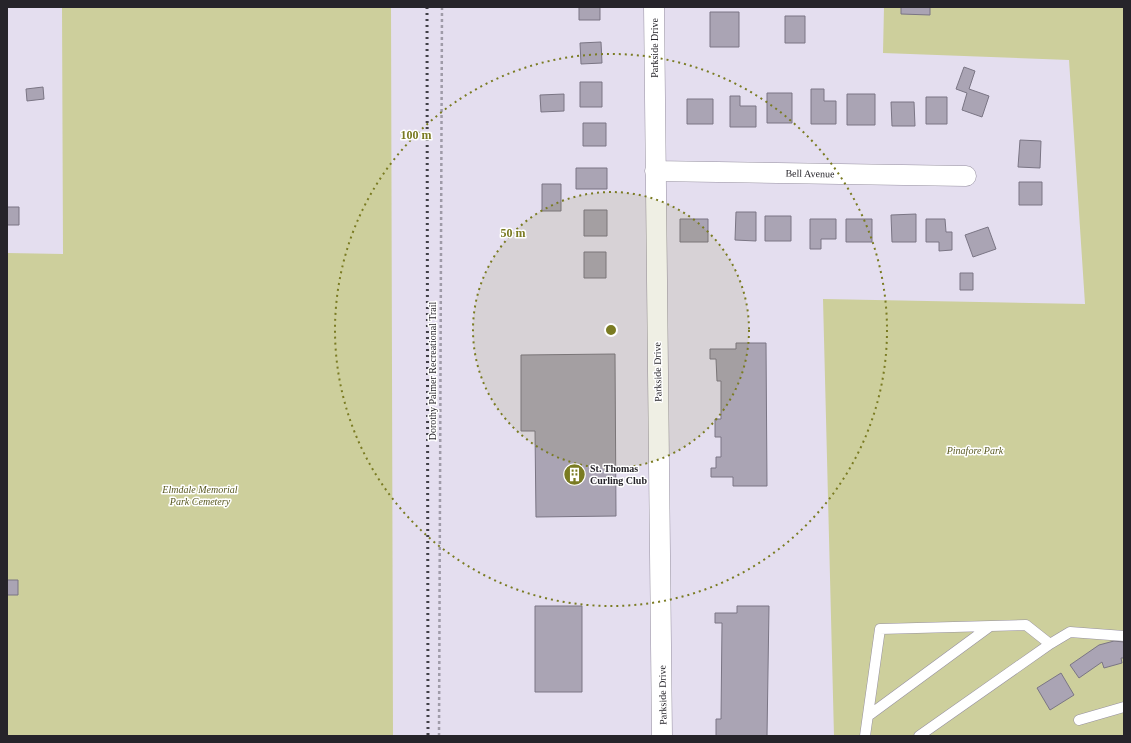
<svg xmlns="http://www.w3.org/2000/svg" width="1131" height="743" font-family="Georgia,serif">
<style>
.green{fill:#cdcf9c}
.building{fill:#aaa4b4;stroke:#7a7584}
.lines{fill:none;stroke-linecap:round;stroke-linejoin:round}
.lane-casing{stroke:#9690a0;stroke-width:11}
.street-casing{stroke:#9690a0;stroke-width:21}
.path{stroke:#9f9ba8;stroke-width:2.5;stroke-dasharray:3 3;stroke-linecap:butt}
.lane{stroke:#fff;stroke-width:10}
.street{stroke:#fff;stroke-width:20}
.rail{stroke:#413f46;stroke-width:3;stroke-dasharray:2 4;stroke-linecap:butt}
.ring{fill:none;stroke:#7a7b22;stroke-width:2;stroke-dasharray:2 4}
.labels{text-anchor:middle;stroke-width:3;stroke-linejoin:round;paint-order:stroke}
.street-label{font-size:10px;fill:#26242a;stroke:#fff}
.park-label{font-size:10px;font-style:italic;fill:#5a5a22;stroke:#fff}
.poi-label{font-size:10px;font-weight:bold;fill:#26242a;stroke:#fff;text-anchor:start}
.centre{fill:#7a7b22;stroke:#fff;stroke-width:2}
.ring-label{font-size:12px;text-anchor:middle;font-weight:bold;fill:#7a7b22;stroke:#fff;stroke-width:3;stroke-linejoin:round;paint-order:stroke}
</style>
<rect width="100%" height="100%" fill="#e4deef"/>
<path class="green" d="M62,7h329l2,729h-386v-483l56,1z
M884,7h240v729h-290l-11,-437 262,5 -16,-244 -186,-7z"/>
<path class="building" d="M579,7h21v13h-21z
M901,7h29v8l-29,-1z
M710,12h29v35h-29z
M785,16h20v27h-20z
M601,42l1,21 -21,1 -1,-21z
M964,67l11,4 -6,18 20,7 -7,21 -20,-7 5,-17 -11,-4z
M580,82h22v25h-22z
M43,87l1,12 -17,2 -1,-12z
M811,89h13v12h12v23h-25z
M767,93h25v30h-25z
M564,94v17l-23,1 -1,-17z
M847,94h28v31h-28z
M730,96h10v10h16v21h-26z
M926,97h21v27h-21z
M687,99h26v25h-26z
M891,102h23l1,24h-23z
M583,123h23v23h-23z
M1020,140l21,1 -1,27 -22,-1z
M576,168h31v21h-31z
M1019,182h23v23h-23z
M542,184h19v27h-19z
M7,207h12v18h-12z
M584,210h23v26h-23z
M736,212h20v29l-21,-1z
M916,214v28h-24l-1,-27z
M765,216h26v25h-26z
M680,219h28v23h-28z
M810,219h26v20h-15v10h-11z
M846,219h26v23h-26z
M926,219h19l1,13h6v18l-13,1v-9h-13z
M988,227l8,22 -23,8 -8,-22z
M584,252h22v26h-22z
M960,273h13v17h-13z
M736,343h30l1,143h-34v-9h-22v-9h5v-11h5v-20h-6v-18h6v-38h-4l-1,-22h-6v-10h26z
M615,354l1,162 -80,1 -1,-86h-14v-76z
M7,580h11v15h-11z
M535,606h47v86h-47z
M737,606h32l-2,130h-51v-17h5l1,-96h-7v-10h22z
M1114,641l10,1v16h-3l1,5 -18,5 -2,-6 -23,16 -9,-13 29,-20z
M1061,673l13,22 -24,15 -13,-22z"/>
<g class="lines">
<defs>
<path id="lane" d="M1050,644l20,-12 54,4
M868,716l121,-89
M1079,720l45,-13
M865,736l15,-107 146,-4 24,19 -131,92"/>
<path id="street" d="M654,7l8,729
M655,171l311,5"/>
</defs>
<use href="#lane" class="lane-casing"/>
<use href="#street" class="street-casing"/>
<path class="path" d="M439,736l3,-729"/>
<use href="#lane" class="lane"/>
<use href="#street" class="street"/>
<path class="rail" d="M427,7l1,729"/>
</g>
<circle cx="611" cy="330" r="138" fill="#7a7b22" fill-opacity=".12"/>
<g class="ring">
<circle cx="611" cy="330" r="138"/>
<circle cx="611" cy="330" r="276"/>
</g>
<defs>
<symbol id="building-disc" viewBox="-11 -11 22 22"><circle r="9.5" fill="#7a7b22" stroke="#fff"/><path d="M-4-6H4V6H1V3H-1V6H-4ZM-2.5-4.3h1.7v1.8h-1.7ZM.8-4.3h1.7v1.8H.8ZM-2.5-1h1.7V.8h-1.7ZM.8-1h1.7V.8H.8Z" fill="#fff"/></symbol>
</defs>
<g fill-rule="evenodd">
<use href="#building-disc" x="562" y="462" width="25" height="25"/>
</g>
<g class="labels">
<g class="street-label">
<text transform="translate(654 48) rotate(-90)" y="4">Parkside Drive</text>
<text transform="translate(810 173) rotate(1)" y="4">Bell Avenue</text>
<text transform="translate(432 371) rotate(-90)" y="4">Dorothy Palmer Recreational Trail</text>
<text transform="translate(657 372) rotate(-91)" y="4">Parkside Drive</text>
<text transform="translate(662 695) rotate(-91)" y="4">Parkside Drive</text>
</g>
<g class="park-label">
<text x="975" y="454">Pinafore Park</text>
<text x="200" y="493">Elmdale Memorial<tspan x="200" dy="12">Park Cemetery</tspan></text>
</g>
<g class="poi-label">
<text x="590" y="472">St. Thomas<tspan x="590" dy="12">Curling Club</tspan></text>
</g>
</g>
<circle cx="611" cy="330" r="6" class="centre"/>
<g class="ring-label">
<text x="416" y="139">100 m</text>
<text x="513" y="237">50 m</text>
</g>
<rect width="1131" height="743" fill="none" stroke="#26242a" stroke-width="16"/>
</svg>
